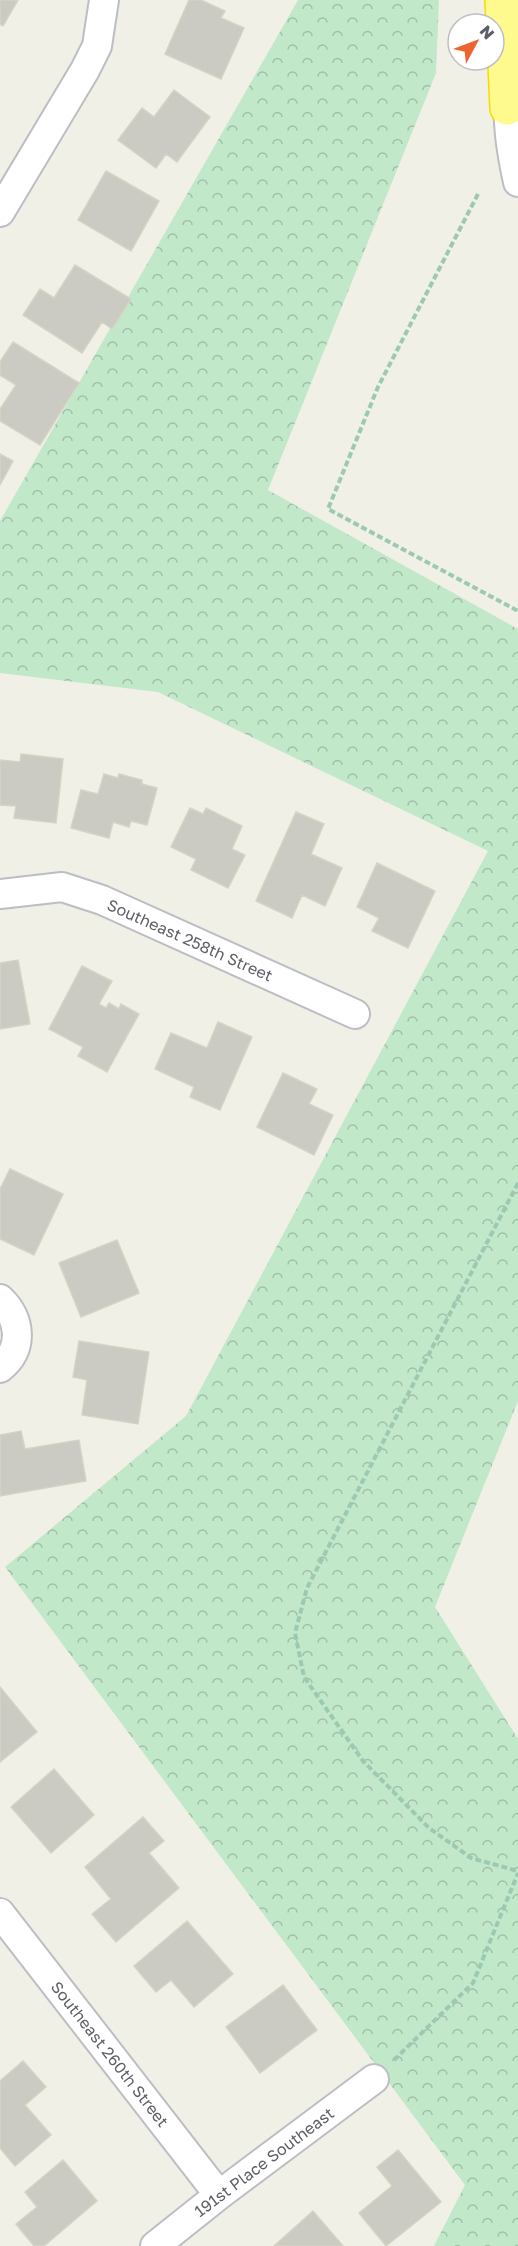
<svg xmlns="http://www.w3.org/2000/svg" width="518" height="2246" font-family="'Golos Text',sans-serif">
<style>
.forest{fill:url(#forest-crowns)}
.building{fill:#cbcac3;stroke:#d5d3c4;stroke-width:1.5}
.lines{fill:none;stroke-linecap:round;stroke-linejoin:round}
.minor-casing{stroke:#bdbec4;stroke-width:32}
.motorway-casing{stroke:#f6dc00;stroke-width:36}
.path{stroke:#9bc9b2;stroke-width:4;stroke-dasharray:6 3;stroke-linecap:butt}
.minor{stroke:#fff;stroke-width:28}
.motorway{stroke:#fffa8e;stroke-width:33}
.labels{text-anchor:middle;stroke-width:6;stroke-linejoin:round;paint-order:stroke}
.street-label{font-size:16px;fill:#5d5f66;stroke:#fff}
</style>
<defs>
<pattern id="forest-crowns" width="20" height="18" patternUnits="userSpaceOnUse" patternTransform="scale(1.5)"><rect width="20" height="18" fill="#c2e8ca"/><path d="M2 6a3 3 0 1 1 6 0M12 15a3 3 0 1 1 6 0" fill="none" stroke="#a1bfa8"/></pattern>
</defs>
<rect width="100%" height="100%" fill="#f0f0e6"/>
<path class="forest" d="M298,0h141l-3,73 -168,417 250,139v772l-83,206 83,132v507h-84l31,-61 -460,-618 181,-151 302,-565 -330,-159 -158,-19v-152z"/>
<path class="building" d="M0,0h18l-15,26 -3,-2z
M189,0h12l24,11 -4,7 23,10 -23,51 -56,-25z
M174,90l36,27 -33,45 -11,-8 -10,14 -38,-28 24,-32 12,9z
M106,171l53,30 -28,50 -53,-31z
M75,265l56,34 -19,30 -10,-7 -20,31 -59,-38 17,-26 14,9z
M13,342l66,41 -39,62 -40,-24v-12l16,-24 -16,-10v-13z
M0,454l13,7 -13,24z
M21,754l42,5 -7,64 -42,-5 2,-12 -16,-1v-45l20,2z
M104,774l14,4 1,-4 23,6v4l15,4 -10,37 -16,-4 -2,6 -16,-5 -4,16 -38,-10 10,-38 17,4z
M190,808l13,6 3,-6 36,18 -10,23 13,6 -17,33 -37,-18 5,-11 -25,-12z
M296,812l28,12 -13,30 31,14 -17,38 -23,-11 -10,23 -36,-17z
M377,863l58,28 -27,57 -36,-17 7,-13 -22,-11z
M18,960l12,64 -30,5v-66z
M82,966l30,15 -13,23 7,4 3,-5 10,6 2,-5 18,10 -32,58 -29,-16 5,-9 -34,-18z
M218,1022l34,15 -32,73 -30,-13 4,-10 -39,-18 16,-36 36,15z
M283,1073l34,16 -8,15 24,11 -19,40 -57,-28z
M10,1169l53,25 -29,61 -34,-16v-50z
M117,1240l22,53 -58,24 -22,-54z
M79,1341l70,11 -11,72 -56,-9 5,-35 -14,-3z
M21,1431l4,18 54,-9 7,41 -86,15v-61z
M0,1687l37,45 -37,30z
M54,1769l40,46 -43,38 -40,-46z
M143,1817l21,24 -15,12 30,35 -63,54 -24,-28 19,-15 -26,-32z
M187,1921l46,53 -39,33 -23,-27 -15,12 -22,-26z
M283,1985l34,45 -57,43 -34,-46z
M23,2061l23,26 -21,18 26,30 -36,31 -15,-18v-67z
M398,2150l43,52 -55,44 -27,-33 33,-27 -15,-19z
M63,2160l34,41 -53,45h-10l-18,-22 21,-17 -12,-15z
M313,2211l30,35h-69z"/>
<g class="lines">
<defs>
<path id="minor" d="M510,86c-4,32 1,64 8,96
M0,212l85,-142 12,-24 7,-46
M0,894l62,-7 40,13 253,114
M0,1299c21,20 24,50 0,69
M0,1913l219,282
M155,2246l64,-51 155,-116"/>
<path id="motorway" d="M502,0l5,108"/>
</defs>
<use href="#minor" class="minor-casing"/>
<use href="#motorway" class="motorway-casing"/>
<path class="path" d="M478,194l-100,193 -50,122 190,102
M518,1183l-211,405 -12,45 9,44 59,84 66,67 42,30 47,13
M394,2060l79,-77 45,-110"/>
<use href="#minor" class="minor"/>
<use href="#motorway" class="motorway"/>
</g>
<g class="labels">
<g class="street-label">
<text transform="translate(190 940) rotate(24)" y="6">Southeast 258th Street</text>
<text transform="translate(110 2054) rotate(52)" y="6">Southeast 260th Street</text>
<text transform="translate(264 2162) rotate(-37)" y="6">191st Place Southeast</text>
</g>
</g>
<g transform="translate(476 42) rotate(49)"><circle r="28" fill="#ffffff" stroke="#bebfc2" stroke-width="1.5"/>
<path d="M0-4.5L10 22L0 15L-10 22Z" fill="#ed652e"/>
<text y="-9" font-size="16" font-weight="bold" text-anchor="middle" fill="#5d5f66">N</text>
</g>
</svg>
